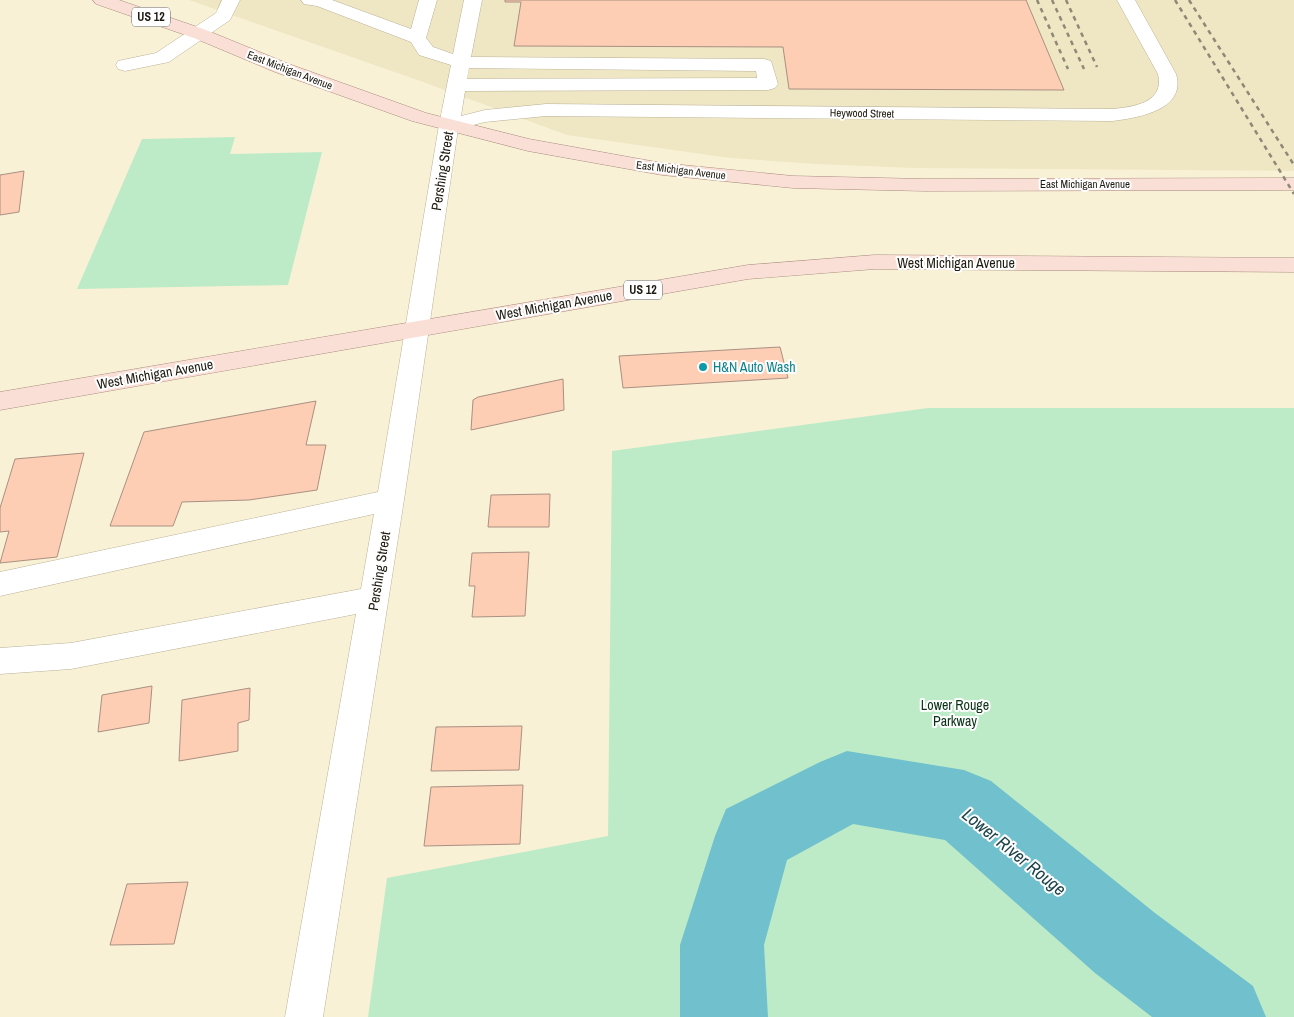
<svg xmlns="http://www.w3.org/2000/svg" width="1294" height="1017" font-family="'Archivo Narrow',sans-serif">
<style>
.built{fill:#efe6c3}
.green{fill:#beebc7}
.lines{fill:none;stroke-linecap:round;stroke-linejoin:round}
.river{fill:#71c0ce;fill-rule:evenodd}
.building{fill:#fdceb3;stroke:#a99082}
.minor-casing{stroke:#b9b197;stroke-width:1}
.major-casing{stroke:#a98c7e;stroke-width:1}
.minor{fill:#fff;fill-rule:evenodd}
.major{fill:#f9dfd6;fill-rule:evenodd}
.rail{stroke:#8e8876;stroke-width:2.5;stroke-dasharray:4.5 4.5;stroke-linecap:butt}
.culture-dot{fill:#0f9aa8;stroke:#fefefe;stroke-width:2}
.labels{text-anchor:middle;stroke-width:4;stroke-linejoin:round;paint-order:stroke}
.far-street-label{font-size:11px;fill:#1d1a10;stroke:#fefefe}
.shield{fill:#fefefe;stroke:#605e57;stroke-width:1}
.shield-label{font-size:12px;font-weight:bold;fill:#1d1a10}
.street-label{font-size:14px;fill:#1d1a10;stroke:#fefefe}
.culture-label{font-size:14px;fill:#0d838f;stroke:#fefefe;text-anchor:start}
.park-label{font-size:14px;fill:#093217;stroke:#fefefe}
.near-water-label{font-size:18px;font-style:italic;fill:#1c4249;stroke:#fefefe}
</style>
<rect width="100%" height="100%" fill="#f9f1d6"/>
<path class="built" d="M189,0h1105v171l-381,-3 -97,-4 -86,-6 -163,-23 -144,-53z"/>
<path class="green" d="M235,137l-5,17 92,-2 -34,133 -211,4 65,-150z
M928,408h366v609h-926l19,-139 221,-42 4,-385z"/>
<g class="lines">
<path class="river" d="M847,751l117,19 27,11 164,132 98,73 13,31h-114l-57,-44 -150,-133 -92,-16 -66,36 -23,85 4,72h-88v-72l35,-109 11,-27 94,-47z"/>
</g>
<path class="building" d="M505,0h521l38,90 -275,-1 -6,-42 -269,-1 7,-44h-16z
M24,171l-5,41 -19,3v-40z
M780,347l8,31 -165,10 -4,-32z
M563,379l1,31 -93,20 2,-30 5,-3z
M316,401l-10,44h20l-9,45 -68,10 -67,2 -9,24h-63l34,-94z
M84,453l-27,104 -57,6 9,-32 -9,1v-24l15,-49z
M550,494l-1,33h-61l3,-32z
M529,552l-4,64 -53,1 3,-31h-6l3,-33z
M152,686l-3,37 -51,9 4,-37z
M250,688l-1,32 -11,3v28l-59,10 3,-61z
M522,726l-3,44 -88,1 5,-44z
M523,785l-3,59 -96,2 7,-59z
M188,882l-14,62 -64,1 17,-61z"/>
<g class="lines">
<defs>
<path id="minor" d="M222,0h18l-10,20 -61,42 -44,9 -7,-2 -2,-4 2,-4 38,-8 60,-40z
M301,0h31l79,29 8,-29h18l-11,38 7,9 20,7 11,-54h18l-11,57 293,2 7,2 7,23 -3,4 -7,2 -303,1 -4,25 24,-6 61,-6 566,5c21,-2 53,-6 46,-35l-41,-74h18l41,74c11,36 -39,44 -64,47l-566,-5 -61,6 -27,7 -54,371 -81,517h-38l71,-403 -285,55 -71,5v-26l71,-5 290,-54 13,-75 -374,82v-24l378,-80 61,-367 12,-60 -32,-10 -8,-13 -94,-36 -13,-2zM469,68l287,3 1,7 -290,1z"/>
<path id="major" d="M93,0h26l87,30 83,34 137,49 103,26 133,24 131,13 132,3 369,-1v12l-369,1 -132,-3 -131,-13 -134,-24 -116,-30 -137,-49 -81,-34 -98,-34z
M875,255l419,3v14l-419,-3 -127,10 -748,131v-18l748,-127z"/>
</defs>
<use href="#minor" class="minor-casing"/>
<use href="#major" class="major-casing"/>
<use href="#minor" class="minor"/>
<use href="#major" class="major"/>
<path class="rail" d="M1037,0l31,69
M1052,0l32,69
M1066,0l31,67
M1175,0l119,194
M1189,0l105,165"/>
</g>
<circle class="culture-dot" cx="703" cy="367" r="5"/>
<g class="labels">
<g class="far-street-label">
<text transform="translate(290 70) rotate(21)" y="4">East Michigan Avenue</text>
<text transform="translate(862 113) rotate(1)" y="4">Heywood Street</text>
<text transform="translate(681 170) rotate(7)" y="4">East Michigan Avenue</text>
<text x="1085" y="188">East Michigan Avenue</text>
</g>
<g class="shield">
<rect x="132" y="7.5" width="38" height="19" rx="4"/>
<rect x="624" y="280.5" width="38" height="19" rx="4"/>
</g>
<g class="shield-label">
<text x="151" y="21">US 12</text>
<text x="643" y="294">US 12</text>
</g>
<g class="street-label">
<text transform="translate(442 171) rotate(-81)" y="5">Pershing Street</text>
<text x="956" y="268">West Michigan Avenue</text>
<text transform="translate(554 305) rotate(-10)" y="5">West Michigan Avenue</text>
<text transform="translate(155 374) rotate(-10)" y="5">West Michigan Avenue</text>
<text transform="translate(379 571) rotate(-81)" y="5">Pershing Street</text>
</g>
<g class="culture-label">
<text x="713" y="372">H&amp;N Auto Wash</text>
</g>
<g class="park-label">
<text x="955" y="710">Lower Rouge<tspan x="955" dy="16">Parkway</tspan></text>
</g>
<g class="near-water-label">
<text transform="translate(1014 852) rotate(39)" y="6">Lower River Rouge</text>
</g>
</g>
</svg>
